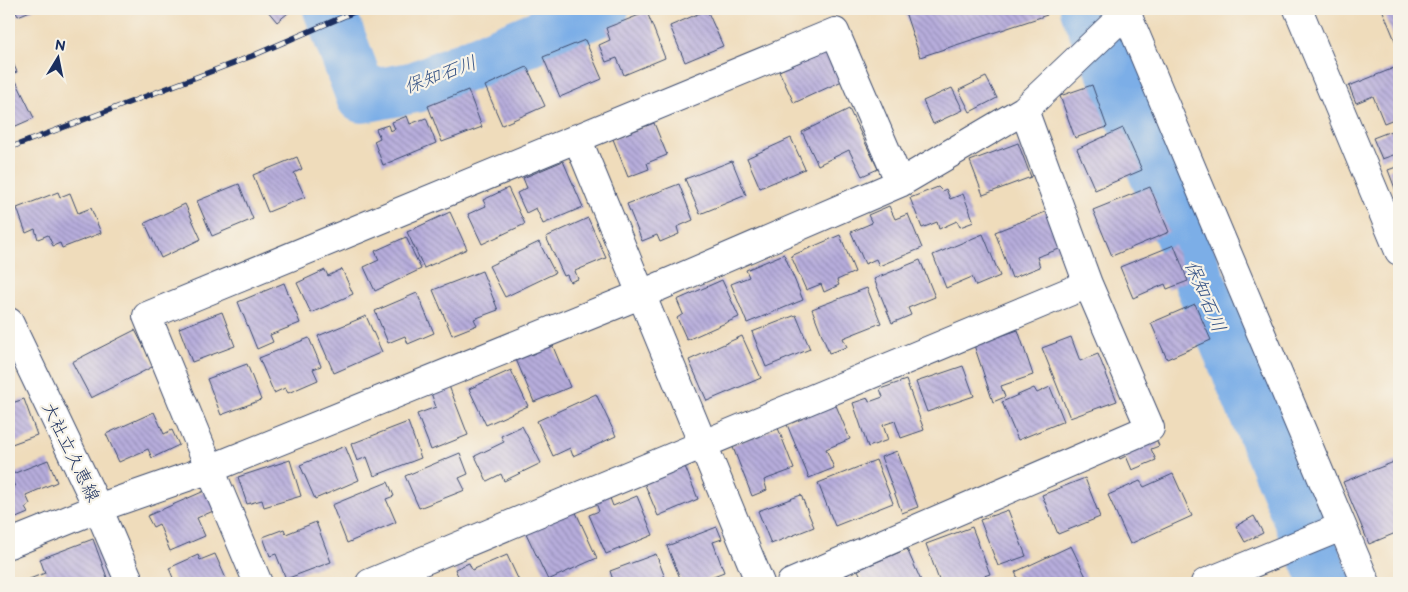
<svg xmlns="http://www.w3.org/2000/svg" width="1408" height="592" font-family="'Balsamiq Sans','Klee One',sans-serif">
<style>
.lines{fill:none;stroke-linecap:round;stroke-linejoin:round}
.river{stroke:#7baee7;stroke-width:52}
.building{fill:url(#building-back-hatch)}
.minor-casing{stroke:#3b496c;stroke-width:30}
.major-casing{stroke:#3b496c;stroke-width:30}
.minor{stroke:#fff;stroke-width:28}
.major{stroke:#fff;stroke-width:28}
.rail-casing{stroke:#1b2f5e;stroke-width:5.5}
.rail{stroke:#f7f3e8;stroke-width:4;stroke-dasharray:11;stroke-linecap:butt}
.labels{text-anchor:middle;stroke-width:4.5;stroke-linejoin:round;paint-order:stroke}
.street-label{font-size:18px;fill:#1b2f5e;stroke:#f7f3e8}
.water-label{font-size:19px;font-style:italic;fill:#385587;stroke:#f7f3e8}
</style>
<defs>
<pattern id="building-back-hatch" width="6" height="6" patternUnits="userSpaceOnUse" patternTransform="scale(1.25)"><rect width="6" height="6" fill="#b7addc"/><path d="M-1 5l2 2M0 0l6 6M5-1l2 2" fill="none" stroke="#948db6"/></pattern>
</defs>
<rect width="100%" height="100%" fill="#f7f3e8"/>
<filter id="ink" filterUnits="userSpaceOnUse"><feTurbulence type="fractalNoise" baseFrequency=".02" numOctaves="2"/><feDisplacementMap in="SourceGraphic" scale="10" xChannelSelector="R" yChannelSelector="G"/><feConvolveMatrix kernelMatrix="1 2 1 2 8 2 1 2 1" color-interpolation-filters="sRGB"/></filter>
<filter id="wash" filterUnits="userSpaceOnUse"><feTurbulence type="fractalNoise" baseFrequency=".0096" numOctaves="4" result="noise"/><feDisplacementMap in="SourceGraphic" scale="20" xChannelSelector="R" yChannelSelector="G"/><feGaussianBlur stdDeviation="1.12" result="paint"/><feColorMatrix in="noise" values="0 0 0 0 0 0 0 0 0 0 0 0 0 0 0 0 0 1.4 0 .05"/><feComposite in="paint" operator="in"/></filter>
<g filter="url(#wash)">
<rect width="100%" height="100%" fill="#efdcbb"/>
<g class="lines">
<path class="river" d="M329,9l33,88 54,-10 187,-78
M1086,9l240,574"/>
</g>
<g id="blocks">
<path class="building" d="M14,9h21l-17,7z
M268,9h25l-16,13 -10,-12z
M904,9h141l2,6 -127,42z
M1382,9h17v41z
M707,10l16,36 -38,16 -15,-36z
M647,12l18,46 -41,17 -7,-17 -11,4 -7,-17 11,-5 -4,-12z
M585,40l17,39 -42,18 -17,-40z
M828,50l14,31 -48,22 -15,-32z
M9,54l8,18 -8,3z
M1399,66v51l-15,6 -11,-27 -17,7 -7,-17z
M527,67l18,39 -43,19 -17,-39z
M986,77l11,21 -27,14 -11,-22z
M16,81l18,37 -25,11v-45z
M1092,85l15,42 -32,11 -15,-42z
M952,88l11,22 -30,14 -10,-23z
M468,90l14,37 -40,15 -14,-36z
M849,109l29,60 -16,7 -13,-26 -31,15 -16,-33z
M407,116l3,8 16,-6 10,25 -53,22 -9,-24 6,-3 -4,-9 12,-4 2,6 5,-2 -3,-7z
M654,123l13,32 -20,8 2,6 -21,8 -15,-38z
M1123,128l19,42 -47,20 -18,-41z
M1399,128v25l-17,6 -9,-21z
M791,138l14,31 -45,19 -13,-30z
M1018,143l13,34 -48,18 -13,-34z
M297,157l5,12 -8,4 11,24 -37,15 -15,-37z
M563,161l20,46 -40,17 -7,-16 -10,5 -9,-20 10,-5 -4,-10z
M732,161l14,34 -46,19 -15,-35z
M1399,166v33l-11,-29z
M239,184l14,35 -41,17 -15,-35z
M679,184l14,36 -16,7 2,7 -19,8 -3,-7 -15,6 -15,-37z
M938,187l4,4 4,-2 4,10 13,-5 11,28 -14,5 -3,-6 -18,8 -2,-7 -15,6 -12,-30z
M1150,187l19,45 -57,24 -19,-46z
M508,188l17,36 -43,20 -14,-30 18,-8 -3,-6z
M58,192l2,5 10,-4 8,20 13,-5 10,25 -39,15 -2,-5 -7,3 -5,-11 -10,4 -3,-10 -9,4 -9,-25z
M185,204l16,35 -40,19 -16,-35z
M889,206l6,13 13,-5 14,34 -43,18 -3,-7 -11,5 -14,-32 21,-9 -4,-8z
M1048,211l14,37 -25,9 3,10 -28,11 -17,-46z
M450,212l17,37 -43,19 -17,-36z
M588,218l18,40 -31,13 3,8 -8,3 -3,-7 -3,1 -18,-39z
M983,234l17,42 -24,10 -4,-9 -26,11 -13,-33z
M840,235l15,37 -18,8 2,5 -15,7 -3,-8 -15,6 -15,-34z
M406,237l15,32 -46,22 -11,-24 15,-7 -4,-9z
M539,242l16,31 -50,24 -16,-31z
M1174,245l14,36 -21,8 -2,-5 -32,14 -13,-31z
M784,254l19,46 -56,23 -16,-39 18,-7 -3,-7z
M920,260l15,37 -27,11 3,7 -19,8 -18,-44z
M342,269l11,25 -42,19 -14,-30 28,-13 3,6z
M482,271l16,39 -24,9 3,6 -25,10 -19,-45z
M722,280l17,37 -52,23 -10,-22 6,-4 -6,-14z
M284,283l16,40 -30,12 3,7 -16,7 -19,-47z
M867,288l14,35 -38,15 4,9 -18,6 -17,-44z
M417,293l17,40 -26,11 -3,-8 -17,7 -13,-32z
M1195,304l16,36 -44,19 -16,-36z
M222,312l13,34 -43,16 -13,-34z
M796,315l14,34 -44,18 -14,-35z
M366,316l16,36 -48,21 -16,-37z
M135,330l19,36 -63,32 -19,-36z
M1018,330l15,45 -32,11 4,11 -12,5 -19,-57z
M742,336l19,42 -54,23 -18,-41z
M1071,337l9,24 18,-7 19,47 -47,17 -28,-70z
M309,338l12,28 -8,3 5,11 -30,13 -3,-5 -11,5 -15,-35z
M551,342l19,45 -36,15 -19,-45z
M247,364l14,36 -40,15 -14,-36z
M963,366l11,30 -47,16 -11,-30z
M511,370l17,36 -42,19 -17,-36z
M906,380l18,50 -23,8 -6,-17 -12,4 5,15 -20,7 -15,-44 15,-5 1,4 14,-5 -3,-8z
M449,386l19,49 -37,15 -14,-36 19,-7 -5,-14z
M1050,387l14,34 -46,19 -16,-38 32,-14 3,5z
M596,394l20,42 -43,20 -3,-8 -17,8 -16,-35z
M24,399l13,36 -28,10v-41z
M835,403l15,36 -24,10 8,19 -25,10 -23,-56z
M154,412l10,22 8,-4 7,15 -27,13 -4,-9 -29,13 -13,-28z
M408,422l13,36 -47,18 -7,-19 -10,4 -6,-17z
M522,426l19,37 -37,18 -3,-7 -14,7 -12,-25 29,-14 -3,-6z
M778,428l16,41 -30,11 3,10 -15,6 -20,-51z
M1155,436l4,10 -8,3 5,11 -24,10 -6,-14 -6,3 -3,-6z
M345,446l14,34 -44,19 -15,-34z
M897,451l21,56 -16,6 -21,-56z
M460,453l8,21 -9,4 6,12 -46,18 -14,-32z
M48,460l9,22 -31,13 4,9 -5,4 3,5 -19,8v-31l6,-3 -5,-12z
M290,460l11,36 -37,11 -2,-7 -15,4 -9,-27z
M876,460l17,43 -58,23 -17,-43z
M1399,460v61l-5,2 4,9 -29,12 -26,-62z
M684,464l14,35 -40,17 -15,-36z
M1173,474l19,42 -62,28 -22,-49 32,-14 4,6z
M1085,478l15,39 -42,17 -16,-39z
M388,482l6,14 -8,3 10,23 -49,21 -15,-38z
M209,489l9,20 -21,9 8,18 -35,15 -11,-27 -6,3 -6,-11z
M608,493l5,13 24,-10 16,39 -47,19 -17,-39 10,-4 -5,-13z
M801,495l13,32 -43,17 -13,-33z
M573,506l24,52 -49,22 -24,-51z
M1008,510l18,46 -28,10 -18,-46z
M1254,516l9,17 -18,9 -9,-16z
M316,522l15,40 -45,17 -10,-25 -6,2 -7,-19 21,-8 2,5z
M717,527l5,12 -9,3 11,30 -29,11h-13l-15,-37z
M972,527l18,47 -26,9h-24l-14,-39z
M93,539l16,44h-81l-1,-3 18,-7 -5,-14z
M1071,546l18,37h-69l-5,-11z
M907,549l15,34h-58l-6,-13z
M215,554l13,29h-53l-6,-15 29,-13 2,5z
M656,554l11,29h-53l-4,-12z
M507,555l13,28h-59l-6,-14 14,-6 3,7z
M847,575l4,8h-24z"/>
</g>
</g>
<g filter="url(#ink)">
<use href="#blocks" fill-opacity="0" stroke="#3b496c" stroke-width="1"/>
<g class="lines">
<defs>
<path id="minor" d="M1298,9l101,242
M1126,12l240,571
M577,138l183,445
M9,544l89,-36 112,-39 432,-175 258,-111 124,-73 106,-101
M258,583l-48,-114 -63,-153 688,-284 65,151
M370,583l718,-299
M791,583l359,-155 -62,-144 -64,-174
M1205,583l136,-56"/>
<path id="major" d="M9,322l89,186 32,75"/>
</defs>
<use href="#minor" class="minor-casing"/>
<use href="#major" class="major-casing"/>
<use href="#minor" class="minor"/>
<use href="#major" class="major"/>
<defs>
<path id="rail" d="M9,148l243,-92 109,-47"/>
</defs>
<use href="#rail" class="rail-casing"/>
<use href="#rail" class="rail"/>
</g>
</g>
<g class="labels">
<g class="street-label">
<text transform="translate(71 452) rotate(64)" y="6">大社立久恵線</text>
</g>
<g class="water-label">
<text transform="translate(440 74) rotate(-20)" y="7">保知石川</text>
<text transform="translate(1206 296) rotate(67)" y="7">保知石川</text>
</g>
</g>
<rect width="1408" height="592" fill="none" stroke="#f7f3e8" stroke-width="30"/>
<g transform="translate(58 58) rotate(10)" stroke="#f7f3e8" stroke-width="4" paint-order="stroke">
<path d="M0-4L9 19L0 12L-9 19Z" fill="#1b2f5e"/>
<text y="-8" font-size="14" font-weight="bold" text-anchor="middle" fill="#1b2f5e">N</text>
</g>
</svg>
